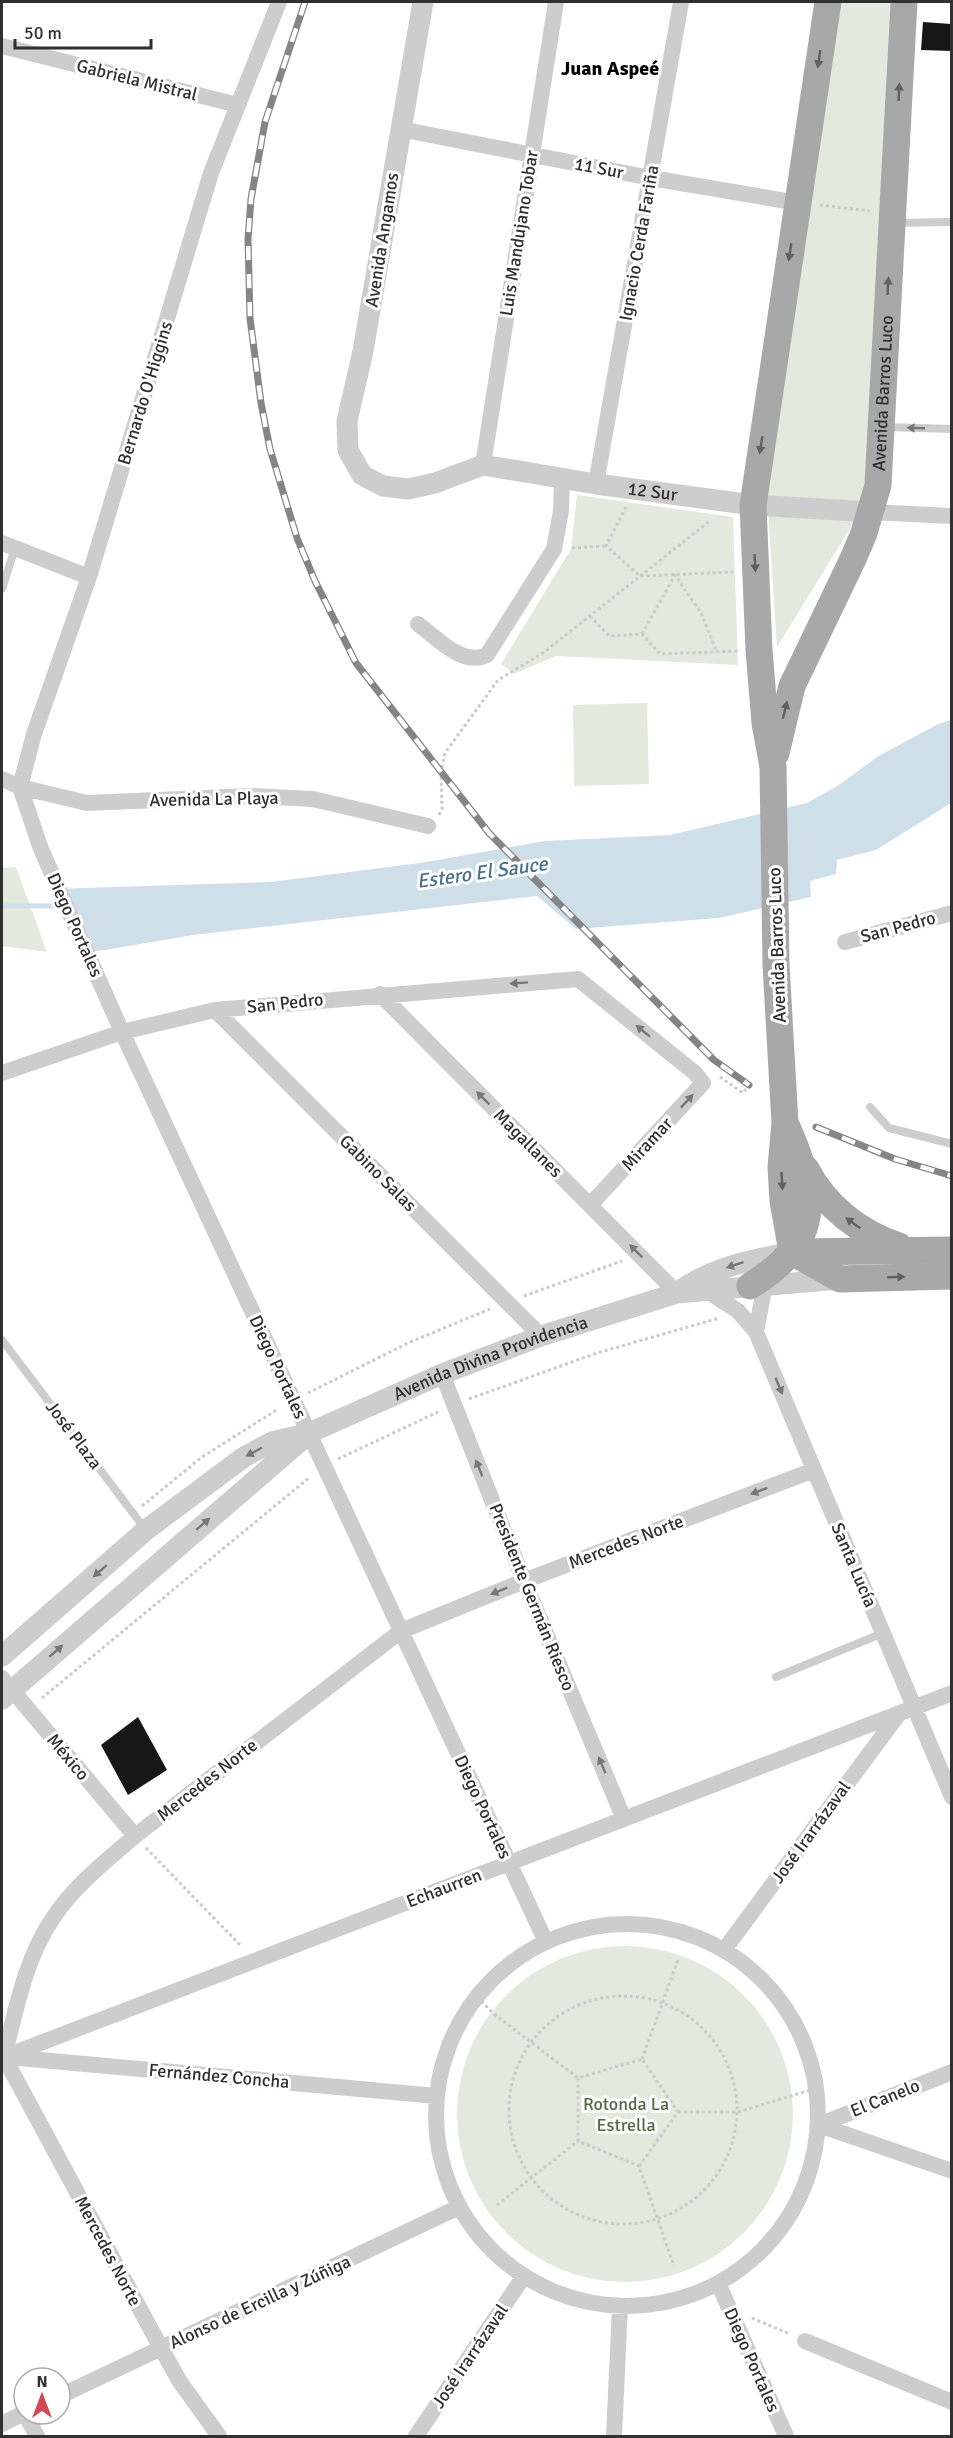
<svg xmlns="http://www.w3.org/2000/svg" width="953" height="2438" font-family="Signika,sans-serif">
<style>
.green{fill:#e3e9dd}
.water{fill:#cfdfe9}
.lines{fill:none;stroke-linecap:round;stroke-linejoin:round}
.stream{stroke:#cfdfe9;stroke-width:5}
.building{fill:#171717}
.path{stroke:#cacaca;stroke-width:3;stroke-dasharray:3 3;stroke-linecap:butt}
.service{stroke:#cdcdcd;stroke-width:8}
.minor{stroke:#cdcdcd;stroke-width:16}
.tertiary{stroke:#cdcdcd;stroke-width:21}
.primary{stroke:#a8a8a8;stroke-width:27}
.rail-casing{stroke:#858585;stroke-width:7}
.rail{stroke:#fff;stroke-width:4.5;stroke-dasharray:14;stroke-linecap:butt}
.oneway{fill:#606060}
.oneway2{fill:#777}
.labels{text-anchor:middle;stroke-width:6;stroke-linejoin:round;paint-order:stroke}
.street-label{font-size:18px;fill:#303030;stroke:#fff}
.park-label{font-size:18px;fill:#546842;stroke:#fff}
.neighbourhood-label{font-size:20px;font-weight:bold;fill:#000;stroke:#fff}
.water-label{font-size:20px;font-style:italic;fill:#47708a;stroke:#fff}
</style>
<rect width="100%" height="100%" fill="#fff"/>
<path class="green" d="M841,2h49l-23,470 -13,50 -77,125 -10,-151z
M577,495l156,22 5,148 -182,-9 -42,18 -13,-10 70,-115z
M647,703l2,81 -75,2 -1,-81z
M16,867l31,85 -45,-6v-78z
M457 2114a168 168 0 1 1 336 0a168 168 0 1 1-336 0Z"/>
<path class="water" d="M951,720v83l-75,47 -39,10 -1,14 -26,7 1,16 -92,21 -143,11 -39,-33 -344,39 -112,19 -30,-65 220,-7 149,-19 125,-22 125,-6 137,-32 32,-18 38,-28 61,-33z"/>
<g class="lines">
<path class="stream" d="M2,906h61"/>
</g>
<path class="building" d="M923,22l28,2v27l-30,-1z
M138,1717l29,53 -39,25 -27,-50z"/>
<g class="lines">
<path class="path" d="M820,205l50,6
M626,507l-20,39 34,30 93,-4
M572,548l34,-2
M590,616l19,20 33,-2 18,20 78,-3
M642,634l33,-59 26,38 16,39
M439,815l3,-6 -1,-38 4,-18 53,-73 45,-27 168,-133
M720,1077l23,16 6,-8
M524,1296l98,-35
M308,1393l100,-50 82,-34
M469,1399l128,-46 119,-34 2,-3
M338,1459l100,-47
M142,1506l60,-49 76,-48
M42,1698l268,-221
M146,1848l96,99
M509 2110a114 114 0 1 1 228 0a114 114 0 1 1-228 0Z
M477,1997l17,17 84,64
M642,2059l36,-99
M678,2112h60l79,-24
M639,2166l39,-54 -36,-53 -64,19v63l61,25 35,100
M497,2205l81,-64
M752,2318l38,16"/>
<path class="service" d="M895,223l57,-1
M886,427l66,2
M2,589l13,-41
M870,1107l19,21 63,16
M2,1340l143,189
M776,1677l107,-44"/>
<path class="minor" d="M2,46l236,59
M400,129l251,49 147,25
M483,465l73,-463
M596,484l85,-482
M871,512l81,4
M2,543l87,34
M418,624c18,13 44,43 69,31l67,-106 7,-38 1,-33
M2,779l18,8 67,16 165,-7 61,3 115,27
M20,787l21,62 81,183 424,910
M20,787l14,-53 55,-157 122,-404 68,-171
M845,942l107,-29
M380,994l297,299
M215,1010l326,326
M2,1073l120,-41 93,-22 363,-31 117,94 8,10 -113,122
M707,1291l31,20 18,21 196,465
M756,1332l9,-48
M442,1374l82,207 100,238
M2,1678l133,158
M436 2115a191 191 0 1 1 382 0a191 191 0 1 1-382 0Z
M724,1950l174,-235
M4,2057l948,-364
M8,2057l429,39
M819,2125l133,-53
M819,2125l133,46
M718,2283l68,153
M805,2341l147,61
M60,2396l399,-189
M25,2414l12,22
M2,2424l22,-11
M219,2436l-39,-54 -19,-34 -157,-291c12,-47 21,-98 49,-139 21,-32 53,-57 82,-82l266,-205 123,-50 290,-111
M416,2436l108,-160
M614,2436l6,-130"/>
<g class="tertiary">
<path id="s1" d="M423,2l-60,349 -16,70 1,29 14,25 21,11 25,3 27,-6 48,-18 113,19 157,21 118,7"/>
<path d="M678,1292c34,-25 73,-32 114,-40"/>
<path id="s2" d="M2,1656l144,-126 98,-73 28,-15 37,-9 133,-59 99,-38 136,-43 163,-14"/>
<path d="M2,1699l303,-262"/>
</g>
<g class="primary">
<path id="s3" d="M776,753l16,-67 61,-127 11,-26 14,-48 26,-483"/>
<path d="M806,1169c19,37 53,64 93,77"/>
<path d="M792,1252l-9,-51 -2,-34 4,-44 -9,-158 -3,-198 -8,-44 -6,-73 -6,-145 75,-503"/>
<path d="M792,1252l48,27 112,-3"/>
<path d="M793,1252l159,-2"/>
<path d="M750,1286c72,-44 68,-89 37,-159"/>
</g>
<defs>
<path id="rail" d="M305,2l-40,120 -14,77 -3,40 2,79 11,85 9,46 27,89 18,43 41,82 133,170 225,227 35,25
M816,1127l79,32 57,17"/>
</defs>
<use href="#rail" class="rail-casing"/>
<use href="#rail" class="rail"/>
</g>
<defs><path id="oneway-solid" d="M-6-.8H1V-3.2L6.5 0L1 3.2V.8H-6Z" transform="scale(1.5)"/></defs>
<g class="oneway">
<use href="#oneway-solid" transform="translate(819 59) rotate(98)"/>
<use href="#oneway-solid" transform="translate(899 92) rotate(-87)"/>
<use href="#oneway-solid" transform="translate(790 252) rotate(99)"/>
<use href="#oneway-solid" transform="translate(888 286) rotate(-87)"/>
<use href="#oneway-solid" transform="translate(761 445) rotate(99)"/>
<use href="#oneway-solid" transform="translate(755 563) rotate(87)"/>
<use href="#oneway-solid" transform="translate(785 710) rotate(-76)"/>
<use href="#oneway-solid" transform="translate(782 1181) rotate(87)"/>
<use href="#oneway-solid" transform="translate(853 1223) rotate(-144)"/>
<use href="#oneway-solid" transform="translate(896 1277) rotate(-2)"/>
</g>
<g class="oneway2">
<use href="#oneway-solid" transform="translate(916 428) rotate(-178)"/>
<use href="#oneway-solid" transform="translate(519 983) rotate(176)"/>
<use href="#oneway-solid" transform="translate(643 1031) rotate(-141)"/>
<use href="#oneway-solid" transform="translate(483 1098) rotate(-135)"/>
<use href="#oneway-solid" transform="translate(687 1101) rotate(-47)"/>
<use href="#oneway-solid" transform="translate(636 1251) rotate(-135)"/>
<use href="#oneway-solid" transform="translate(735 1265) rotate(162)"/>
<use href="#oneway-solid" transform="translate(779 1386) rotate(67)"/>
<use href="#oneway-solid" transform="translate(254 1452) rotate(152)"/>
<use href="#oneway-solid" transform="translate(479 1468) rotate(-112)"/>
<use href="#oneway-solid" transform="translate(759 1491) rotate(159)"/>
<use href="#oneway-solid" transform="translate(203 1524) rotate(-41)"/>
<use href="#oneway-solid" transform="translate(100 1571) rotate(139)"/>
<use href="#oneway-solid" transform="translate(499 1591) rotate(158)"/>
<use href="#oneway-solid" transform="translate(56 1651) rotate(-41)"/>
<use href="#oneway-solid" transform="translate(602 1765) rotate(-113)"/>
</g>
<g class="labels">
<g class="street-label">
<text transform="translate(137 80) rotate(14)" y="6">Gabriela Mistral</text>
<text transform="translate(599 168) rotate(11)" y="6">11 Sur</text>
<text transform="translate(519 233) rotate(-81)" y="6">Luis Mandujano Tobar</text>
<text transform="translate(382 240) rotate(-81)" y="6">Avenida Angamos</text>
<text transform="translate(639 243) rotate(-80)" y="6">Ignacio Cerda Fariña</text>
<text transform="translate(145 393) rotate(-73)" y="6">Bernardo O'Higgins</text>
<text dy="6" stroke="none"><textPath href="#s3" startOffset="380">Avenida Barros Luco</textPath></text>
<text dy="6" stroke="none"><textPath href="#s1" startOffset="783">12 Sur</textPath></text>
<text transform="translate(214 799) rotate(-1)" y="6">Avenida La Playa</text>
<text transform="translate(75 925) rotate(66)" y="6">Diego Portales</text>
<text transform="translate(898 927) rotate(-15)" y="6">San Pedro</text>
<text transform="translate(777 945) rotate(-92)" y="6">Avenida Barros Luco</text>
<text transform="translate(285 1003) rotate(-6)" y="6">San Pedro</text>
<text transform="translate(528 1143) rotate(45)" y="6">Magallanes</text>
<text transform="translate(647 1144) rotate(-47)" y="6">Miramar</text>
<text transform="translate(378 1173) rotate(45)" y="6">Gabino Salas</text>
<text dy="6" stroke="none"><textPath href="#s2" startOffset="580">Avenida Divina Providencia</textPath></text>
<text transform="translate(278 1367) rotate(65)" y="6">Diego Portales</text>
<text transform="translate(74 1435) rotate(53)" y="6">José Plaza</text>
<text transform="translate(626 1542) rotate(-21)" y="6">Mercedes Norte</text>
<text transform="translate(854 1565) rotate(67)" y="6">Santa Lucía</text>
<text transform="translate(532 1597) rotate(68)" y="6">Presidente Germán Riesco</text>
<text transform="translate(68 1757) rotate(50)" y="6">México</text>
<text transform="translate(207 1780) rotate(-38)" y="6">Mercedes Norte</text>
<text transform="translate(483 1807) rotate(65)" y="6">Diego Portales</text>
<text transform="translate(811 1832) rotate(-54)" y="6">José Irarrázaval</text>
<text transform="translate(444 1888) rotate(-21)" y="6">Echaurren</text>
<text transform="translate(219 2076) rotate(5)" y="6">Fernández Concha</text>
<text transform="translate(885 2098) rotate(-22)" y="6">El Canelo</text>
<text transform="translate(108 2251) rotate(62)" y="6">Mercedes Norte</text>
<text transform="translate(260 2302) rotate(-25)" y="6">Alonso de Ercilla y Zúñiga</text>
<text transform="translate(470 2356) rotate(-56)" y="6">José Irarrázaval</text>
<text transform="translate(752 2360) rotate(66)" y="6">Diego Portales</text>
</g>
<g class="park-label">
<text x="626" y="2110">Rotonda La<tspan x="626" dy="21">Estrella</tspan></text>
</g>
<g class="neighbourhood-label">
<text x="610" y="75">Juan Aspeé</text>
</g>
<g class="water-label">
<text transform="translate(482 872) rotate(-8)" y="7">Estero El Sauce</text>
</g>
</g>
<rect width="953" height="2438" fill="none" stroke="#303030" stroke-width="6"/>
<g transform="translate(42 2396)"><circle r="28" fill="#ffffff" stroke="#acacac" stroke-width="1.5"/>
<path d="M0-4.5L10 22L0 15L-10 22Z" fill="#d24852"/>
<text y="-9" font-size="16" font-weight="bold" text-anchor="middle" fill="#303030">N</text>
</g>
<path d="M15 39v9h136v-9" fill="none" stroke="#303030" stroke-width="3"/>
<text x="24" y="39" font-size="18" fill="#303030" stroke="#ffffff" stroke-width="4.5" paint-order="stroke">50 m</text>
</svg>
